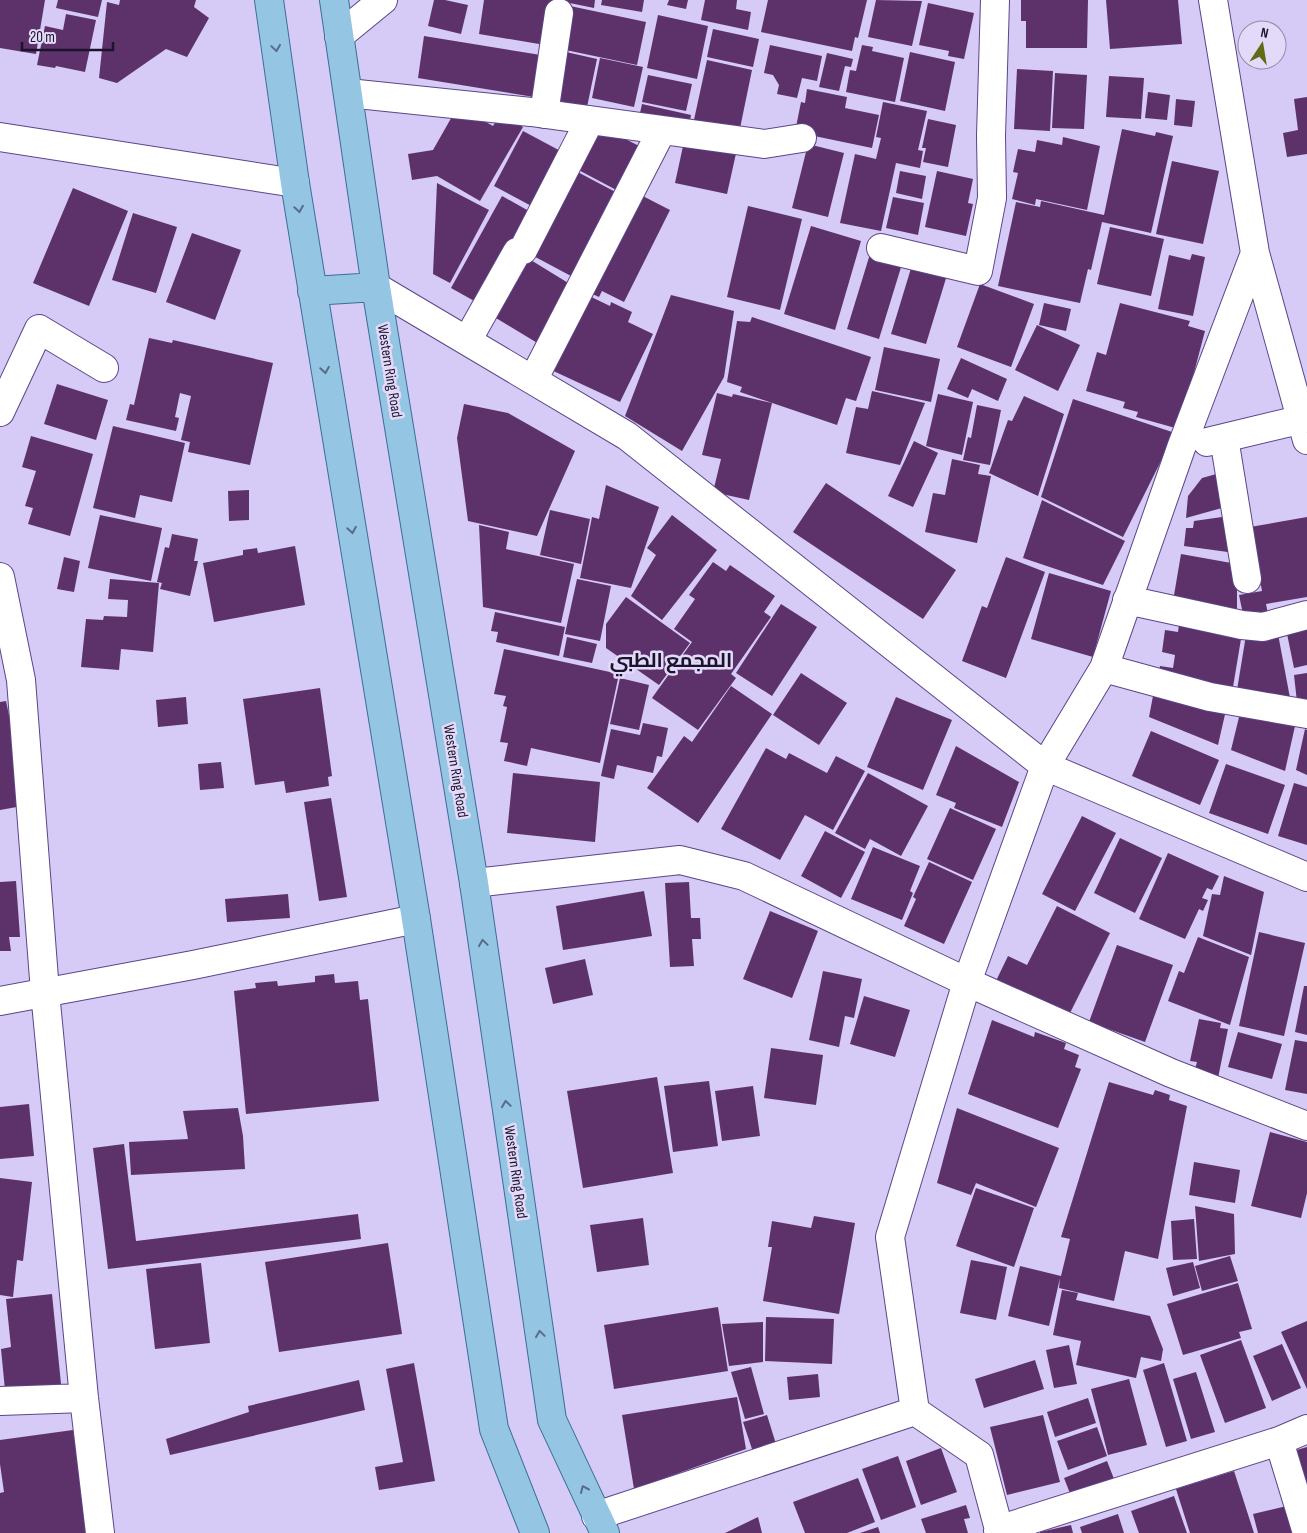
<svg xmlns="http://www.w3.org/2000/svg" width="1307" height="1533" font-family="'Sofia Sans Condensed',Cairo,sans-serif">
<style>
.building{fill:#5d326a}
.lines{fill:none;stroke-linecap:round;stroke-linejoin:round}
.minor-casing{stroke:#5c4686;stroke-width:30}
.major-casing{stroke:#3b6e98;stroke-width:30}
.minor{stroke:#fff;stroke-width:28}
.major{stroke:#94c5e3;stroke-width:28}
.oneway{stroke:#586c88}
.labels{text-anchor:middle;stroke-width:5;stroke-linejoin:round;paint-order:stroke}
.street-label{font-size:15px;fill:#1c132d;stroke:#e2daf8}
.district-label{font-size:20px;font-weight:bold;fill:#1c132d;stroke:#e2daf8}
</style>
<rect width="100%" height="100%" fill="#d6caf6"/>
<path class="building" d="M0,0h45l-9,54 -36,-6z
M58,0h44l-4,17 -42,-9z
M120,0h76l-2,7 15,11 -22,39 -21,-8 -49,34 -18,-5 8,-76 12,3z
M434,0h11l23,5 -7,29 -33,-8z
M484,0h68l-7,45 -66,-11z
M555,0h40l-1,8z
M602,0h42l-2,12 -41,-7z
M669,0h19l-2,9 -19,-4z
M705,0h32l-1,9 15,3 -3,18 -47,-10z
M768,0h99l-9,38 -3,-1 -3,14 -91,-19z
M876,0l46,1 -10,45 -44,-9z
M1021,0h67l-1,48h-61v-27h-5z
M1106,0h72l4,44 -72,5z
M928,3l46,10 -10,46 -16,-3 1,-5 -30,-6z
M570,6l76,16 -9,43 -76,-16z
M66,14l30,6 -11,52 -29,-6 -1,2 -18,-3 8,-39 18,4z
M658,15l50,11 -11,53 -50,-11z
M713,29l46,10 -6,28 -46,-10z
M424,36l123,20 -7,42 -122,-20z
M770,45l52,11 -5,25 -15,-3 -5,20 -20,-4 2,-9 -6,-10 -9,-2z
M862,45l11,2 -1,4 32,7 -9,44 -49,-10 4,-22 6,1z
M566,52l31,7 -10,48 -32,-7z
M910,52l45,10 -10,49 -45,-10z
M827,53l26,6 -2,8 -6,-1 -6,25 -20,-4z
M600,58l43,9 -9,40 -42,-9z
M707,60l45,10 -14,68 -46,-9z
M1017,69l36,2 -3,60 -36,-2z
M1055,73l32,2 -3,54 -32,-1z
M648,75l44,9 -6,27 -44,-9z
M1109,76l35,2 -3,41 -35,-2z
M807,89l40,8 -2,11 34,7 -7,33 -77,-16 6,-30 4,1z
M1148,92l22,3 -3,25 -22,-2z
M1307,97v57l-20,3 -4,-24 15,-3 -4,-31z
M1176,99l19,2 -3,26 -18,-2z
M883,102l44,9 -9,39 5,1 -3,17 -24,-5 -15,68 -41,-8 15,-69 21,5 5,-21 -5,-1z
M642,104l49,11 -3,17 -50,-10z
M458,106l35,20 7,-12 23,13 -43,74 -43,-25 -25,4 -4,-26 25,-4z
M928,119l28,6 -8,42 -25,-5 3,-14h-4z
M594,123l51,26 -23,44 -51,-27z
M1122,129l33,7 1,-4 17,4 -22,97 -49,-11 -11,48 -3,-1 -8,34 -82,-17 18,-84 24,5 1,-6 63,14z
M523,131l45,24 -29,55 -45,-24z
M685,137l52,12 -10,45 -52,-11z
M1063,137l37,9 -13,64 -51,-11 -1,6 -23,-6 6,-26 -5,-1 5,-23 17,3 2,-12 25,5z
M808,144l36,9 -16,64 -36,-9z
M1172,161l47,10 -16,73 -47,-10z
M570,168l55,29 -54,79 -45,-24z
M900,171l26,5 -4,23 -26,-6z
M937,171l36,8 -5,24 5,1 -7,32 -41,-9z
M437,183l52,27 -39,73 -17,-9z
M73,188l55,23 -39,95 -56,-23z
M633,191l37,19 -46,92 -22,-11 -3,6 -15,-7z
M502,196l34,19 -51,92 -34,-19z
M893,197l31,6 -6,32 -32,-7z
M748,206l54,13 -22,91 -53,-13z
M133,213l44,14 -21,66 -44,-13z
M811,226l50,15 -26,89 -51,-16z
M1110,227l54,12 -13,57 -54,-12z
M192,233l49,17 -26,70 -49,-18z
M521,254l57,35 -34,58 -58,-35z
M870,254l32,10 -23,75 -32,-10z
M1192,254l13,3 -12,59 -35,-7 11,-54 21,5z
M912,265l35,10 -21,69 -35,-10z
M980,284l54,20 -23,63 -54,-20z
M583,293l27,13 1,-4 21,10 -4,10 25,12 -33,68 -73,-34z
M671,295l63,16 -10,66 -42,74 -57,-35z
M1044,303l27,6 -5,22 -27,-6z
M1120,303l70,18 -2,5 17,5 -26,98 -43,-12 2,-5 -15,-4 2,-6 -39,-11 11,-39 9,3z
M752,317l119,40 -15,44 -10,-3 -9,27 -97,-33 2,-5 -15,-5 10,-61 13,1z
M1037,325l43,20 -22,46 -43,-21z
M149,338l23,5 1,-3 100,23 -23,102 -62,-13 2,-10 -9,-2 10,-44 -11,-3 -5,24 4,1 -3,13 -50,-11 4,-16 4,1z
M884,347l56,12 -9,43 -56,-12z
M961,358l46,21 -9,22 -26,-12 -4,9 -21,-9z
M57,384l51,16 -12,40 -52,-16z
M872,391l53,12 -25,62 -54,-12 10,-46 12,2z
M717,393l15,4 1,-3 39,9 -23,97 -36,-8 8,-33 -19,-4z
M938,394l35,8 -11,53 -36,-9z
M1024,396l40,18 -26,82 -49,-23 19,-53 4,1z
M1073,399l102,34 -52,104 -82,-40z
M464,404l44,9 67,38 -38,85 -69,-15 -11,-83z
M977,405l24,5 -11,55 -27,-5 5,-23 3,1z
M113,426l72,17 -13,59 -32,-7 -5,23 -42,-10z
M31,436l62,18 -23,82 -42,-12 5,-16 -8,-2 11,-35 -14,-4z
M914,441l24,12 -25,54 -25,-11z
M952,459l28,6 -2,9 13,2 -14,67 -52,-11 8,-39 12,2z
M1220,473l9,33 -43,12 2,-22 14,-18z
M826,483l130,87 -33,49 -130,-87z
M606,485l53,22 -28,81 -51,-10 12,-61 7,2z
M249,490v30l-20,1 -1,-30z
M1042,500l83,41 -22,44 -80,-27z
M550,510l40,9 -9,45 -41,-9z
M100,515l62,13 -11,53 -63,-13z
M672,515l45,35 -55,70 -31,-24 25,-41 -9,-7z
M1229,516l6,37 -51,-7 2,-18h7l1,-7z
M1307,517v80l-41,7 3,15 -24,5 -6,-29 23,-4 -12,-64z
M479,525l30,7 -3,17 68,15 -13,59 -78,-16z
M172,534l26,5 -4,22h4l-8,35 -30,-7 2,-6 -5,-1 8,-35 4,1z
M295,546l10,59 -91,17 -11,-59 40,-8v-5l14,-2 1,5z
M1181,554l56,10v53l-65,-10z
M64,557l16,4 -6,31 -17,-3z
M1006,557l39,15 -39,106 -44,-17 20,-55 5,2z
M713,562l13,9 4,-6 45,31 -11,16 7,5 -40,57 5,4 -38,52 -46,-32 40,-56 -18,-13 21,-30 -6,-4z
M1049,573l62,18 -18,66 -62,-18z
M110,579l49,4 -6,69 -32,-3 -2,21 -38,-3 5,-48 17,1 1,-4 23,1 1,-17 -20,-1z
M577,579l34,7 -11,55 -35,-7z
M626,597l64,46 -31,42 -53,-37v-24z
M781,604l36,23 -45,69 -36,-23z
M495,612l70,15 -6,29 -63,-14 2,-10 -7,-1z
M1180,617l63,10 -10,60 -74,-13 1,-8 13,2 2,-13 -13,-3 3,-22 13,2z
M1307,620v45l-13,3 -9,-44z
M1247,629l31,5 12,64 -53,-8z
M567,637l30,7 -5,19 -29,-6z
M504,649l115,25 -19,89 -69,-15 -4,18 -23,-5 4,-18 -8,-1 7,-35 -4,-1 3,-10 -12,-2z
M801,673l46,30 -28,42 -46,-30z
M1307,673v31l-10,-2 -3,-27z
M620,678l29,7 -10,45 -29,-6z
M731,686l41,28 -74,109 -51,-35 37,-52 8,6z
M320,688l12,88 -4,1 1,9 -43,7 -2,-12 -29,4 -12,-86z
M1153,696l73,14 -8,35 -69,-28z
M186,697l2,27 -30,3 -2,-27z
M896,697l56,23 -29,70 -56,-23z
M6,701l22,104 -28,5v-108z
M1240,713l55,13 -10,45 -54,-21z
M643,723l25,5 -6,29 -5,-1 -4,17 -36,-8 -3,14 -13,-3 10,-47 29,6z
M1305,729l2,1v45l-11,-5z
M1151,731l68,29 -19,45 -68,-29z
M956,746l63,36 -17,45 -48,-19 2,-5 -20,-8z
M766,748l20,11 3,-6 38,20 9,-17 29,15 -32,59 -28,-15 -25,45 -59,-31z
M221,762l3,26 -24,2 -2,-26z
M1226,764l59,21 -17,49 -59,-21z
M513,773l87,9 -5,60 -88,-9z
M868,773l60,33 -27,50 -31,-17 -5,10 -30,-16z
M1294,783l13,4v58l-29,-9z
M331,798l16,99 -28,4 -15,-99z
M950,808l46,21 -23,51 -46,-21z
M1082,816l34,17 -41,78 -33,-17z
M825,831l40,21 -24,46 -40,-22z
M1120,838l42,20 -27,55 -41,-20z
M873,847l47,19 -10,25 3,2 -11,27 -51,-21z
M1168,853l51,23 -7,14 -5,-2 -5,10 6,2 -5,11 -4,-2 -14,30 -46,-20z
M929,862l43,20 -28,62 -40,-18 12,-27 -3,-2z
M1224,876l40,16 -13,63 -48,-19 9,-42 8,1z
M16,881l4,56h-11l2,14h-11v-69z
M689,882l2,36h9l1,21h-9l2,27 -24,1 -5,-84z
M644,891l8,45 -89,14 -7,-44z
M288,894l2,24 -63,4 -2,-23z
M1057,906l53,27 -44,88 -72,-36 14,-29 19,9z
M770,911l48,20 -26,67 -49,-19z
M1259,932l46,11 -21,93 -45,-10z
M1198,937l51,20 -19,68 -62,-24 11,-30 5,2z
M1117,945l56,20 -28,77 -56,-20z
M585,959l8,36 -40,9 -8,-36z
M823,971l39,8 -8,39 -9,-2 -6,31 -30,-7z
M334,974l1,9 23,-2 2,19 8,-1 11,102 -133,13 -12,-123 22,-3 -1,-5 22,-2 1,5 37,-4v-6z
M1304,986h3v49l-12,-3z
M864,996l46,14 -15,47 -45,-13z
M1199,1019l22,4 -1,5 8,1 -10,49 -24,-5 3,-11 -7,-1z
M992,1020l42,17 1,-5 31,11 -2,6 15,6 -4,12 6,2 -23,59 -90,-34z
M1238,1032l44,12 -10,35 -44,-12z
M1295,1040l12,2v52l-22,-4z
M771,1048l52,7 -7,50 -52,-7z
M657,1077l16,96 -90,15 -16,-97z
M709,1081l9,65 -45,6 -9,-66z
M1109,1082l44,13 2,-5 15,5 -1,5 18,6 -29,153 -33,-8 -11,50 -55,-13 1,-10 -11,48 -41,-10 12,-50 41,10 9,-37 -9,-2z
M753,1086l7,50 -38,5 -7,-50z
M29,1104l5,52 -34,3v-52z
M238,1108l5,28 2,33 -114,6 -2,-33 59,-3 -5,-28z
M957,1108l102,40 -23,59 -60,-24 -5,12 -34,-12z
M1270,1132l37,10v51l-6,25 -50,-12z
M124,1144l12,97 222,-27 3,25 -253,30 -15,-121z
M1194,1162l46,8 -5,33 -46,-8z
M0,1178l32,4 -9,79 -6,-1 -4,37 -13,-2z
M976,1188l58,20 -20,59 -58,-21z
M1195,1206l39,8 1,40 -36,7z
M814,1216l41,7 -16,91 -76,-13 9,-54h-4l4,-26 39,7z
M643,1218l6,47 -52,7 -7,-47z
M1194,1219l3,40 -24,1 -2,-39z
M388,1243l14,91 -123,18 -14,-90z
M1230,1256l8,25 -36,10 -7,-25z
M971,1260l36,7 -11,53 -36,-7z
M1193,1262l7,26 -27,8 -7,-28z
M201,1263l9,80 -55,6 -9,-80z
M1238,1283l14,46 -13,3 2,6 -58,17 -16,-51z
M1062,1290l16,3 -2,7 74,16 13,33 -2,12 -20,-4 -5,21 -60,-13 5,-24 -28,-6z
M52,1294l9,90 -56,6 -4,-41 10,-2 -5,-48z
M718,1307l10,64 -114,18 -10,-64z
M766,1317l68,2 -2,45 -67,-3z
M1307,1321v68l-26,-57z
M763,1322v40l-34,4 -7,-42z
M1241,1340l25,68 -41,15 -25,-68z
M1282,1344l19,44 -29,13 -19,-45z
M1069,1345l8,39 -23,4 -8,-38z
M1035,1360l9,29 -60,19 -9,-29z
M414,1363l21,118 -56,9 -4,-23 28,-5 -17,-93z
M1164,1363l23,78 -21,6 -23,-77z
M751,1367l13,47 -19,5 -14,-47z
M1196,1372l19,60 -24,7 -18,-60z
M818,1374l2,23 -31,3 -2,-23z
M1129,1379l18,66 -39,10 -17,-66z
M359,1380l6,30 -195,45 -4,-16 83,-27 -1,-6z
M737,1397l9,52 -112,40 -12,-74z
M1088,1398l8,25 -41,14 -8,-25z
M767,1415l9,29 -23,8 -10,-30z
M1043,1415l17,67 -53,13 -17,-68z
M1097,1427l10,29 -39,14 -11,-29z
M73,1430l15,103h-88v-40l4,-1 -4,-28v-24z
M1307,1447v52l-21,-46z
M941,1448l16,44 -36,13 -15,-44z
M898,1456l18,51 -35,13 -19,-51z
M1107,1461l9,23 -43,17 -9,-23z
M1234,1471l20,62h-64l-14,-44z
M858,1478l17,44 -28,11h-42l-12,-31z
M1174,1496l13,37h-48l-8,-22z
M1295,1504l7,29h-44l-5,-19z
M966,1505l4,13 -6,1 4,14h-42l-5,-14z
M1118,1514l6,19h-42l-2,-6z
M758,1517l4,16h-37z
M1071,1525l2,8h-33v-1z
M878,1527l2,6h-20z"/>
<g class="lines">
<defs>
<path id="minor" d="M339,36l44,-36
M348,93l183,19 233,32 38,-6
M544,114l15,-101
M0,137l295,46
M881,248l97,23 14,-73 -1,-62 4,-136
M1255,253l52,187
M376,287l251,149 418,330 262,111
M467,341l50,-89 6,-2 67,-130
M533,380l129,-250
M0,412l39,-83 65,39
M1224,438l23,141
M1207,442l100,-24
M0,577l21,103 24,312 39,406 16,135
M1127,600l115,25 21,2 44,-12
M1104,668l106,29 97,17
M474,883l206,-23 64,16 223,106 204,91 136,53
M0,1001l193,-36 223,-46
M0,1401l84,-3
M1279,1441l28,92
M596,1516l319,-105
M998,1530l281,-89 28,-12
M1000,1533l-21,-78 -64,-44 -25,-174 77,-255 78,-216 59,-98 77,-220 74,-195 -42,-253"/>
<path id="major" d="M269,0l26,183 121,736 78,510 41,104
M334,0l42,287 98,596 78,537 53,113
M312,291l64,-4"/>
</defs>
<use href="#minor" class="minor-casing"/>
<use href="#major" class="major-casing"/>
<use href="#minor" class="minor"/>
<use href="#major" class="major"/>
</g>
<defs><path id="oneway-chevron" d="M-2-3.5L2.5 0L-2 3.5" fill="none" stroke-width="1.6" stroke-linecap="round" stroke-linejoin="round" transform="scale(1.25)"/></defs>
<g class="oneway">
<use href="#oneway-chevron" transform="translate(276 48) rotate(82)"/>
<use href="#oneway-chevron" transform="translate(299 209) rotate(81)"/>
<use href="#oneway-chevron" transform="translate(325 370) rotate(81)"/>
<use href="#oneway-chevron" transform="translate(352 530) rotate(81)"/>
<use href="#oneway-chevron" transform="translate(483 943) rotate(-98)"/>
<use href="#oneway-chevron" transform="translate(506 1104) rotate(-98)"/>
<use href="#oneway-chevron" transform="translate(540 1334) rotate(-98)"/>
<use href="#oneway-chevron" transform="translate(584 1489) rotate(-114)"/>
</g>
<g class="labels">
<g class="street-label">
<text transform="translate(390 371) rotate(81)" y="5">Western Ring Road</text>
<text transform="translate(456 771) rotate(81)" y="5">Western Ring Road</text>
<text transform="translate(516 1172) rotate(82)" y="5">Western Ring Road</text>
</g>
<g class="district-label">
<text x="671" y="667">المجمع الطبي</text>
</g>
</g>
<g transform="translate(1262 45) rotate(12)"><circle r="24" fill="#e2daf8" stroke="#938aa7"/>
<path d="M0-4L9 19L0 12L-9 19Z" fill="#5f6c15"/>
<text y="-8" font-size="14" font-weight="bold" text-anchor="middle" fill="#1c132d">N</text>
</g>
<path d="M22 42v8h91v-8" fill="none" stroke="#1c132d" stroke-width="2.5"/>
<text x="30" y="42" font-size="15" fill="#1c132d" stroke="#e2daf8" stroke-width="4" paint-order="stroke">20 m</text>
</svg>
